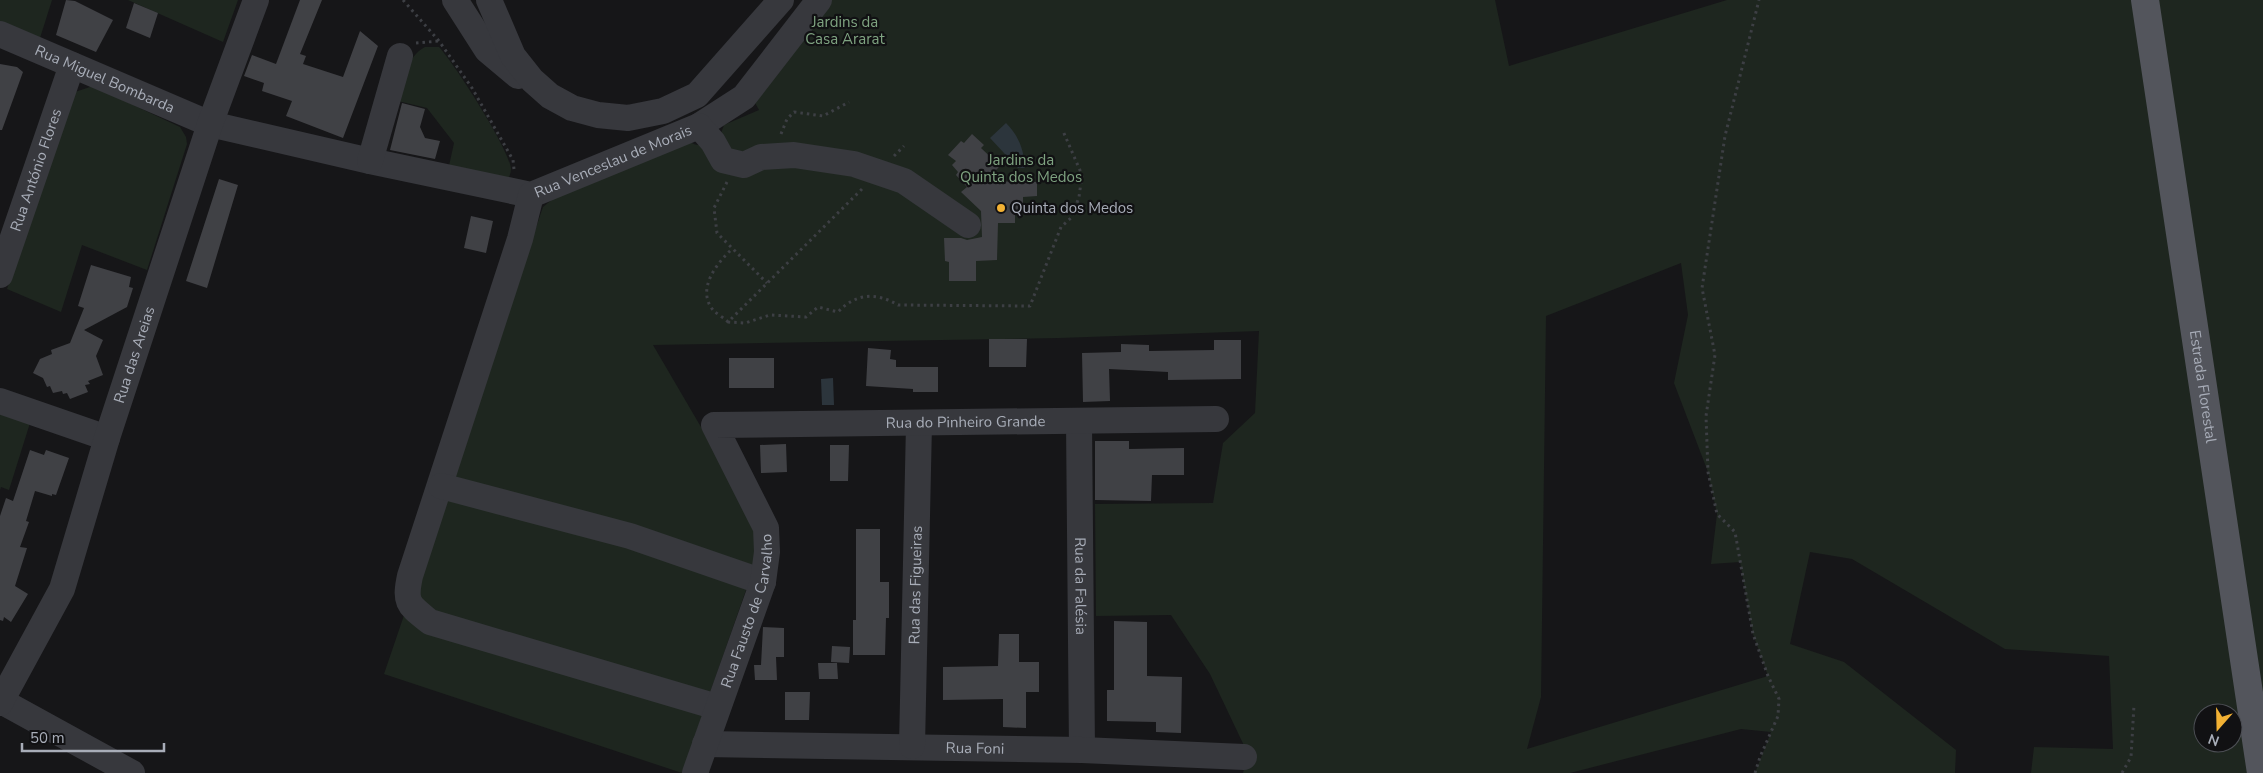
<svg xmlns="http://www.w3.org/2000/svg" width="2263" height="773" font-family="'Nunito Sans',sans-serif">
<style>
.green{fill:#1e261f;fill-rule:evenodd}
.water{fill:#2c353c}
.building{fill:#404145}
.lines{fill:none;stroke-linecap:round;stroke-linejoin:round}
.path{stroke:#3d3f44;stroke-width:3;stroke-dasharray:2.5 4;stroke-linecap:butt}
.minor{stroke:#37383d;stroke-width:26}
.major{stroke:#53555c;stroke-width:28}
.poi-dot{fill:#f2b134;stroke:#111113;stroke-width:2}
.labels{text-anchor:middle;stroke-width:4.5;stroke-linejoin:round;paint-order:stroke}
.park-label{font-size:15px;fill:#7fa381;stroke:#111113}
.street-label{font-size:15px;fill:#a8adb8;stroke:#111113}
.poi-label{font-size:15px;fill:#a8adb8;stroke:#111113;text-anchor:start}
</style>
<rect width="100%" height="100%" fill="#161618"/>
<path class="green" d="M0,0h52l-12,38 -40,-16z
M128,0h110l-15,42z
M830,0h665l14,66 218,-66h536v773h-232l3,-26 79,2 -4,-93 -104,-7 -153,-90 -42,-7 -20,92 54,18 112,88 -1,23h-200l16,-41 -30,-3 -171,44h-327l5,-19 -38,-80 -39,-59 -75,1 -1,-112 118,-1 10,-60 32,-30 4,-82 -200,7 -406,7 93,159 14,46 -78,223 -298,-99 159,-467 16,-13 130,-53c10,9 20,1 31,-5l4,-11 35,-15 -6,-11zM1681,263l7,52 -14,68 34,89 9,42 -6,50 29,-2 13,72 15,42 -241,73 14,-52 5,-381zM2203,713h30v30h-30z
M425,47h14c15,16 71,103 72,122 0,4 -2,8 -3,11l-61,-5 7,-32 -27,-35 -29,-7c6,-20 8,-44 27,-54z
M93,86l87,41 6,10 1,7 -40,126 -65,-25 -21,67 -54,-23 65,-196z
M0,413l30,10 -21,67 -8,-3 -1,3z"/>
<path class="water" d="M1006,123c13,13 18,27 19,45h-7l-28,-30z
M833,378l1,27h-12l-1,-26z"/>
<path class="building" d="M66,0l9,1 38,19 -17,32 -40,-17z
M300,0h22l-22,54 6,2 -3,8 40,13 17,-46 18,15 -35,92 -57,-22 6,-15 -30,-10 2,-8 -20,-7 8,-21 24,9z
M134,3l24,10 -8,25 -24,-10z
M0,64l17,3 6,5 -21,58h-2z
M402,103l23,6 -5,18 5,11 15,3 -5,18 -45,-9z
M972,134l12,11 -3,3 19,18 -15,15 52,1v14l-14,1v13h-8v13h-17l-1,37 -21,1v20h-27v-19l-4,-1 -1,-23h17l6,2 15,-3 -1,-26 -20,-19 6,-5 -11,-12 2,-3 -6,-7 4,-4 -8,-6 13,-14 3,2z
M219,179l19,6 -31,103 -21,-7z
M471,216l22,5 -7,32 -22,-5z
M91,265l40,12 -2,10 4,1 -6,19 -43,23 19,10 -7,16 7,19 -15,6 2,3 -5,1 3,7 -18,7 -3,-6 -4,1 -1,-3 -9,2 -3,-7 -3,1 -4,-9 -10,-5 7,-14 12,-5 -1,-4 19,-7 14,-35 -6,-2z
M989,339h38l-1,28h-37z
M1214,340h27v39l-73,1v-8l-59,-3 1,32 -27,1 -1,-49 39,-1v-8l28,1v6l65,-1z
M868,348l23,2 -1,9 6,1v7h42v25h-25v-3l-47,-3z
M729,358h45v30h-45z
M1095,441h34v8l55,-1v27h-32l-1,26 -56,-1z
M786,444l1,28 -26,1 -1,-28z
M830,445h19l-1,36h-18z
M30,450l14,5 2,-5 23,8 -13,37 -4,-1v2l-17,-5 -9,30 3,1 -9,25 7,1 -12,38 13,8 -17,28 -7,-5 -1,4 -3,-1v-104l6,-18 7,3z
M856,529h24v53h9v36h-3l-1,37h-32v-35h3z
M1114,621l33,1v54l35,1 -1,56 -25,-1v-10l-49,-1v-31h7z
M763,627l21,1v29h-8l1,23h-22l-1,-15h7z
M999,634h20v28h20v30h-13v36l-23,-1v-28l-60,1v-33l55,-1z
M832,646l18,1 -1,16 -18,-1z
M818,663h19l1,16h-19z
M785,692h25l-1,28h-24z"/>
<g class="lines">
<path class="path" d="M403,0l36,41 33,47 41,72 1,9
M416,43l23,-2
M781,134l6,-15 7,-7 29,4 26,-14
M894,156l10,-10
M727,182l-13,26 3,25 50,50
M862,189l-134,133 17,1 25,-8 36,2 12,-10 20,5c18,-19 38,-20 60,-7l132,1 31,-79 11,-10 7,-20 3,-22 -19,-44
M728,322c-4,-4 -11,-8 -15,-12 -17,-21 4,-47 19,-61
M1755,773l5,-16 18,-41 1,-17 -11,-23 -15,-42 -18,-102 -18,-18 -9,-42 -2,-56 9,-61 -13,-67 23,-152 34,-136
M2122,773l9,-16 3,-52"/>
<g class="minor">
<path d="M455,0l32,50 31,26"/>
<path d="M489,0l24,56 19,24 18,16 22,12 26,7 30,3 35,-7 34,-16 84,-95"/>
<path id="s1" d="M0,34l210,90 160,37 161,34 168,-69 45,-29 75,-97"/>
<path d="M699,126l14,16 10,18 21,5 17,-8 33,-2 60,9 50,17 64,44"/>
<path d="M370,161l30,-105"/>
<path d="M531,195l-11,44 -110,337c-6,28 -1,29 20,46l287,85"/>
<path id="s2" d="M0,275l72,-210"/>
<path d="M0,401l107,37"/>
<path id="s3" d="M1079,422l3,328"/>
<path d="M441,486l189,50 133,46"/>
<path d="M1,701l131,72"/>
<path id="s4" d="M0,703l62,-114 45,-151 103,-314 46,-124"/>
<path id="s5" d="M705,744l377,6 162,7"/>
<path id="s6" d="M912,746l7,-322"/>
<path id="s7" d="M695,773l68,-191 4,-30 -1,-24 -52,-103 502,-6"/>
</g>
<path class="major" id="s8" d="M2145,0l116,773"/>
</g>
<circle class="poi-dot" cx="1001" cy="208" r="5"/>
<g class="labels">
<g class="park-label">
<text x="845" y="27">Jardins da<tspan x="845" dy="17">Casa Ararat</tspan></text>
<text x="1021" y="165">Jardins da<tspan x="1021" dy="17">Quinta dos Medos</tspan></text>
</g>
<g class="street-label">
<text dy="5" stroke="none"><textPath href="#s1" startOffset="114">Rua Miguel Bombarda</textPath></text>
<text dy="5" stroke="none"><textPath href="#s1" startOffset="646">Rua Venceslau de Morais</textPath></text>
<text dy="5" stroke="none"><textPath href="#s2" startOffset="111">Rua António Flores</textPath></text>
<text dy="5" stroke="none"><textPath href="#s4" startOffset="375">Rua das Areias</textPath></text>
<text dy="5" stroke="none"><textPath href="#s8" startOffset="391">Estrada Florestal</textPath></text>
<text dy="5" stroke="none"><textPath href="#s7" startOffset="624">Rua do Pinheiro Grande</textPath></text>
<text dy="5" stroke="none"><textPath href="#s6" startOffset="161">Rua das Figueiras</textPath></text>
<text dy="5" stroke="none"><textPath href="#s3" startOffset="164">Rua da Falésia</textPath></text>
<text dy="5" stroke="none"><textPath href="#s7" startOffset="171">Rua Fausto de Carvalho</textPath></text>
<text dy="5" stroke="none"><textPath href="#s5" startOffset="270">Rua Foni</textPath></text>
</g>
<g class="poi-label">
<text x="1011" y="213">Quinta dos Medos</text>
</g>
</g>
<g transform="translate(2218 728) rotate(200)"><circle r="24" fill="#111113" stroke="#4d4f55"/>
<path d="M0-4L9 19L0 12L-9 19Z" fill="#f2b134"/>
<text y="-8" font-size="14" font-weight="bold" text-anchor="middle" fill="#a8adb8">N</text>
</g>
<path d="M22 743v8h142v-8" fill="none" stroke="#a8adb8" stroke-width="2.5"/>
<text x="30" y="743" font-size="15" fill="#a8adb8" stroke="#111113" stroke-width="4" paint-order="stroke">50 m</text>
</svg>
